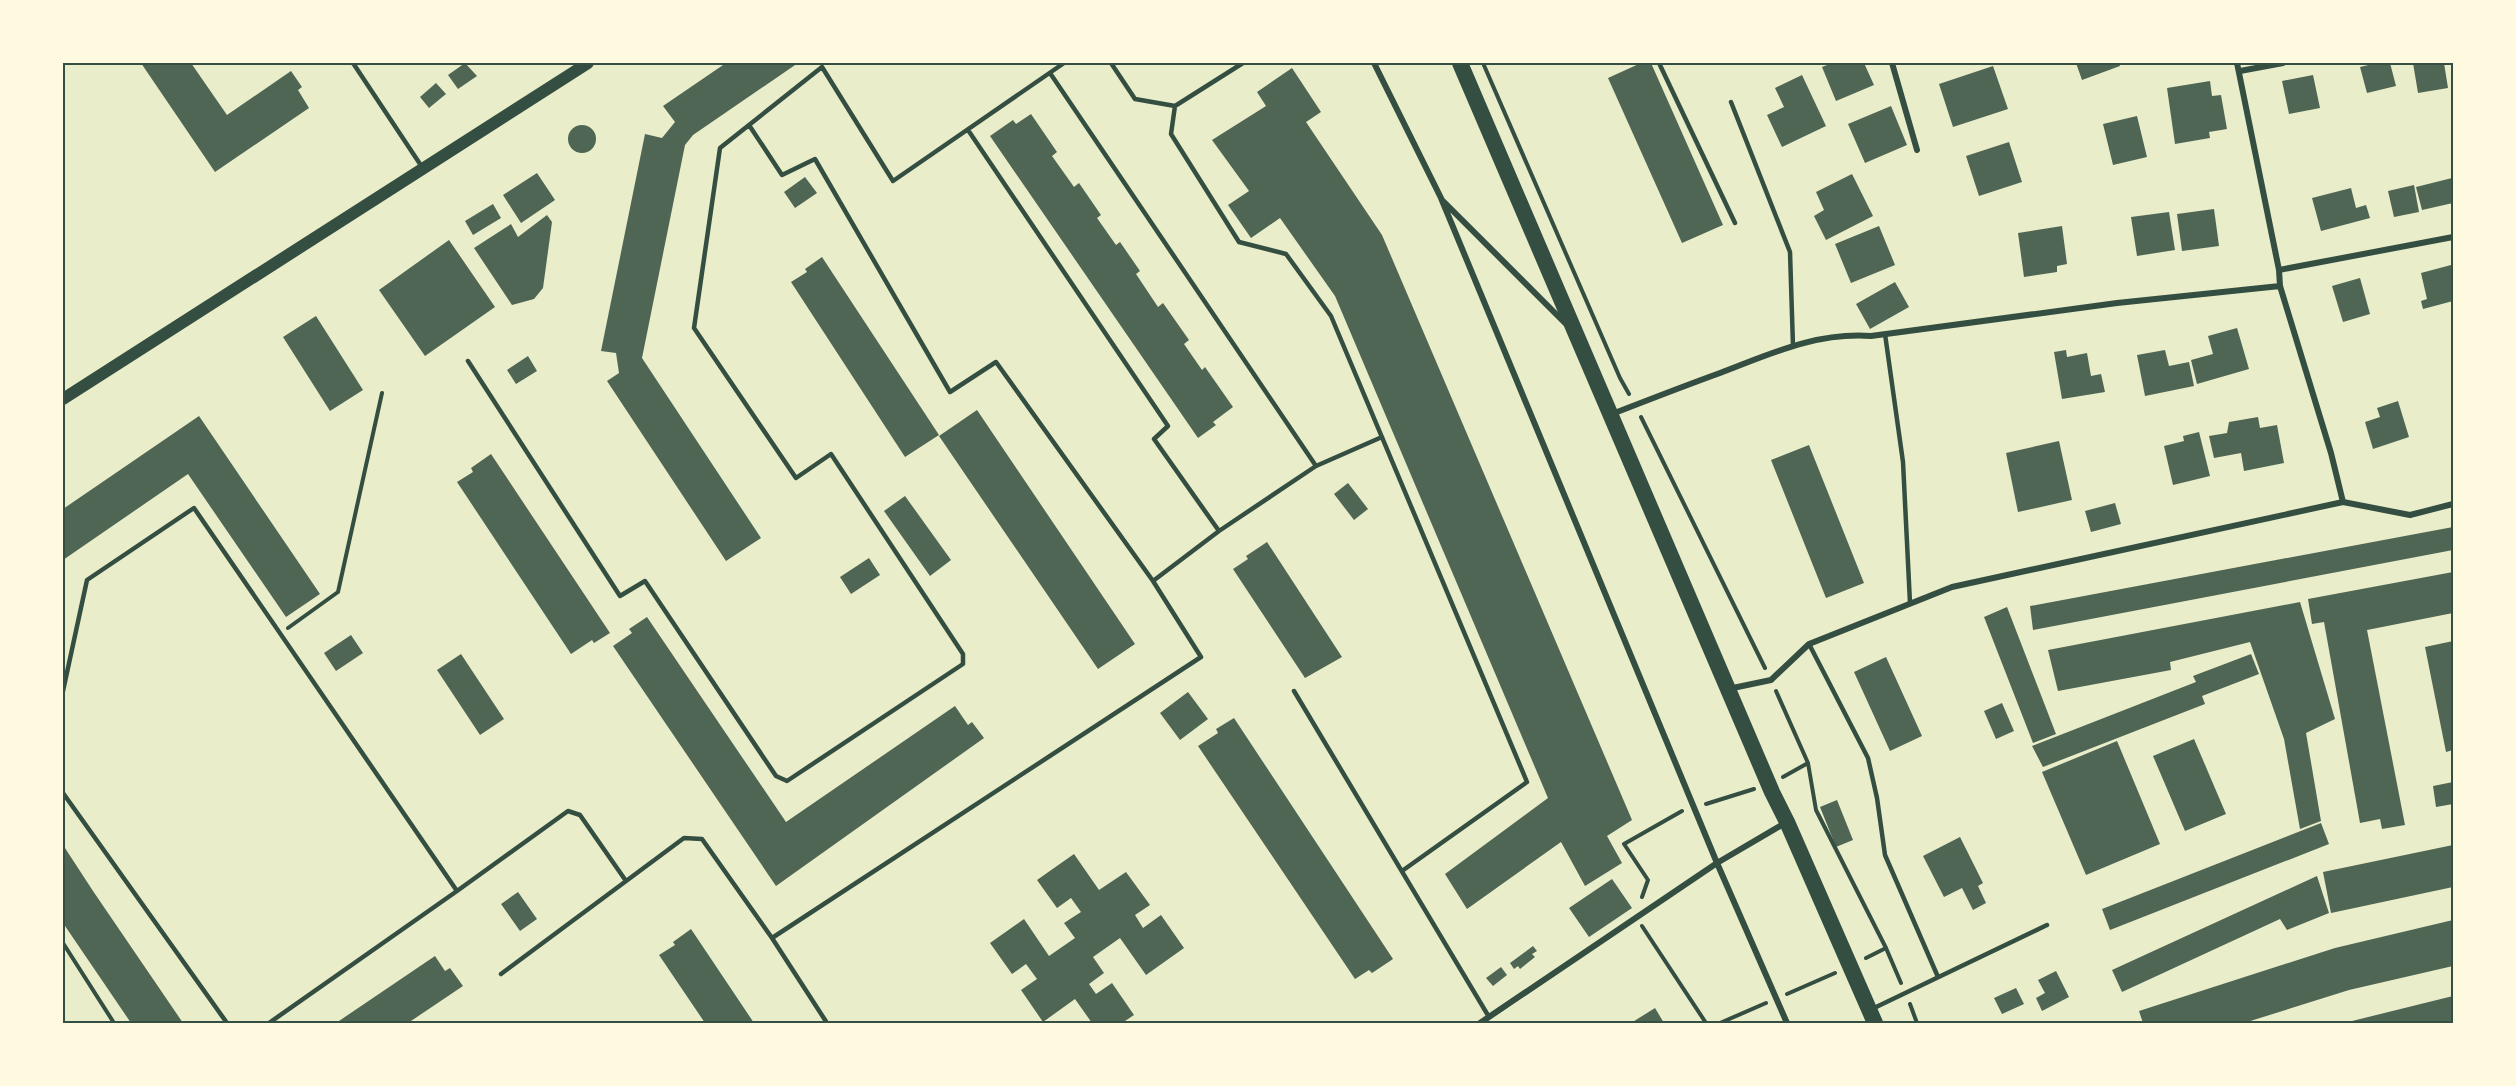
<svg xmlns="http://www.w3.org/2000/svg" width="2516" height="1086" font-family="'PT Sans',sans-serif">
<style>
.building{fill:#4f6655}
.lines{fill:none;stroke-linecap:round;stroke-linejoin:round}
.path{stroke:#344e41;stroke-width:4}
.service{stroke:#344e41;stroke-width:4.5}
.minor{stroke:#344e41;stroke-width:6}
.secondary{stroke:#344e41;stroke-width:12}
.trunk{stroke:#344e41;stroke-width:16}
.neatline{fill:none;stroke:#344e41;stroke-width:2}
</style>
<rect width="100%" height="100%" fill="#e9edc9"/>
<path class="building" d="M141,63h50l36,52 64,-44 11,16 -4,3 11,18 -94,64z
M465,63l12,13 -19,13 -10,-14z
M726,63h72l-105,72 -8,10 -43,213 119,180 -35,23 -119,-180 12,-8 -3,-20 -15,-2 44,-217 17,4 13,-16 -12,-16z
M1641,63h10l72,162 -41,18 -74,-165z
M1832,63h32l10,22 -38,16 -14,-34z
M2076,63h43l1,3 -38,14z
M2377,63h13l6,23 -29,7 -7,-26z
M2413,63h31l4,25 -30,5z
M1993,66l15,43 -55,18 -14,-43z
M1292,68l29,44 -15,10 76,113 250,585 -25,16 15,27 -37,23 -24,-44 -94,67 -22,-35 103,-76 -213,-502 -55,-78 -29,20 -23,-33 21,-14 -37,-51 54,-34 -9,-14z
M1802,75l24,51 -44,21 -15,-32 17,-8 -9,-19z
M2313,75l7,33 -31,6 -7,-33z
M2210,81l2,15 9,-1 6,34 -18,3 1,6 -35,6 -8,-56z
M436,83l10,11 -17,14 -9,-11z
M1891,106l16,39 -42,18 -17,-39z
M1031,114l26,38 -5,4 22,31 5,-4 22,32 -4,3 19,27 4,-3 20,29 -4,3 22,33 5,-4 26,37 -5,4 18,26 3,-3 28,40 -20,15 3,3 -18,13 -208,-302 23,-16 3,4z
M2137,116l10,41 -34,8 -10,-41z
M568 139a14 14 0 1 1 28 0a14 14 0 1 1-28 0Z
M2009,142l13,40 -43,14 -13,-40z
M537,173l18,27 -34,23 -18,-28z
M1852,174l21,42 -47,24 -12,-24 10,-6 -8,-18z
M805,177l12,16 -22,15 -11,-16z
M2452,178l1,25 -31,7 -6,-23z
M2414,185l5,27 -25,5 -6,-26z
M2351,188l5,20 10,-3 4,13 -49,13 -9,-33z
M493,204l8,14 -28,17 -8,-14z
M2214,209l5,37 -37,5 -5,-37z
M2169,212l6,38 -38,6 -6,-39z
M547,215l5,7 -9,66 -9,11 -22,6 -38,-57 37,-24 7,13z
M1879,226l16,39 -44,18 -16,-39z
M2062,226l5,38 -10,2v6l-33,5 -6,-44z
M449,240l46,67 -70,49 -46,-66z
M822,257l117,178 -34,22 -114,-175 16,-10 -2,-3z
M2451,265l2,36 -30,8 -2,-8 6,-2 -6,-26z
M2360,278l10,36 -27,8 -11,-36z
M1895,282l14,25 -39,22 -14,-25z
M316,316l47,74 -33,21 -47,-74z
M2237,328l12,41 -52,15 -6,-24 22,-6 -5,-18z
M2066,350l1,7 20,-4 4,23 10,-2 4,18 -43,7 -8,-47z
M2165,350l4,16 20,-4 5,24 -49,10 -8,-41z
M528,356l9,15 -21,13 -9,-14z
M2398,401l11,36 -36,12 -8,-27 15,-5 -3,-9z
M977,410l158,234 -37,25 -159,-233z
M199,416l121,178 -34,23 -98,-143 -125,86v-51z
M2258,417l2,11 17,-3 7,38 -40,8 -3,-18 -27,5 -5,-22 18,-3 2,-11z
M2199,432l11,44 -37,9 -9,-39 20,-5 -1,-5z
M2059,441l13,59 -54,12 -12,-59z
M1809,445l55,138 -38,15 -55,-138z
M491,454l119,179 -16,10 -2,-3 -21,14 -114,-172 16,-10 -2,-4z
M1348,483l20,26 -14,11 -20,-26z
M905,496l46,64 -21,16 -46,-65z
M2115,503l6,21 -30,8 -6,-21z
M2453,527v23l-420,80 -3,-24z
M1267,542l75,115 -37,21 -72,-109 15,-10 -2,-3z
M869,558l11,17 -29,19 -11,-17z
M2453,572v41l-86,17 38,195 -23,4 -2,-10 -20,4 -36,-201 -12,2 -4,-25z
M2300,602l35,117 -29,14 15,88 -21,8 -16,-90 -34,-97 -80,20 1,8 -113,21 -10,-41z
M2007,607l49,127 -23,9 -49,-126z
M647,617l139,205 169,-116 13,19 4,-3 12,16 -208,148 -163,-240 19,-13 -3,-4z
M351,635l12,18 -27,18 -12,-18z
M2453,641v109l-7,2 -21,-105z
M461,654l43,65 -24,16 -43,-65z
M2251,654l8,20 -57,22 3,8 -162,63 -11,-21 164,-64 -3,-6z
M1886,657l36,79 -32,15 -36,-79z
M1188,692l20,27 -28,21 -20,-27z
M2002,703l12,28 -18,8 -12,-28z
M1234,718l159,241 -21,14 -3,-3 -14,9 -157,-233 20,-13 -2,-4z
M2194,739l32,75 -41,17 -32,-75z
M2117,741l43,103 -74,31 -44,-103z
M2453,782v22l-17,3 -3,-21z
M1837,800l16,40 -17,7 -16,-40z
M2321,823l8,21 -219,86 -8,-21z
M1960,837l23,46 -5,3 8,17 -13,7 -11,-22 -18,9 -21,-41z
M63,845l30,46 90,132h-52l-68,-100z
M2453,845v42l-122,26 -8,-41z
M1074,854l25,36 27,-18 24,33 -15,10 8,13 18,-13 23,33 -38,27 -26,-37 -27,19 11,16 -15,11 7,10 16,-11 22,32 -12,8h-30l-17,-24 -32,23 -22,-32 16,-11 -11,-15 -14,10 -22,-31 34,-24 25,37 26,-18 -11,-15 17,-11 -10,-14 -14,10 -20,-28z
M2317,876l12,37 -42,17 -7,-11 -158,73 -10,-22z
M1612,879l20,29 -43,29 -20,-29z
M518,892l19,27 -17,12 -19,-27z
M2453,920v46l-104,24 -105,33h-101l-4,-12 196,-63z
M691,929l63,94h-49l-46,-68 16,-10 -2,-3z
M1533,946l4,5 -5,3 3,3 -15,12 -2,-3 -4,3 -4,-6z
M435,956l10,15 5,-3 13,18 -55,37h-72z
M1501,967l6,8 -14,11 -7,-8z
M2056,971l13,26 -27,14 -6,-13 9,-5 -7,-13z
M2016,988l8,16 -22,10 -8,-16z
M2453,996v27h-105v-1z
M1655,1008l9,15h-33z"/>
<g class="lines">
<path class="path" d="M1483,63l137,315 9,16
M1641,417l124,251
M288,628l50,-36 44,-199
M1776,691l32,72 8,47 70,138 15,35
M1783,777l25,-14
M1706,804l48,-15
M1642,897l6,-17 -24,-36 58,-33
M1642,926l64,97
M63,943l51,80
M1866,958l20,-10
M1787,994l48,-21
M1910,1004l7,19
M1720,1023l46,-20"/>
<path class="service" d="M353,63l69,104
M1111,63l24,36 40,7 68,-43
M1659,63l76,160
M1731,102l59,150 3,94
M1175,106l-4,28 68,108 47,12 45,62 196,466 -125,89
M749,125l33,50 33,-16 135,233 46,-30 157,219 66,-50
M968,130l200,296 -14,13 65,92 97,-65 -266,-393
M1885,334l18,128 7,141
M468,361l152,235 25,-15 131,195 11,5 176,-117v-10l-132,-200 -35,24 -102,-150 26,-180 102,-81 71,114 171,-118
M1316,466l66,-29
M1809,644l59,114 9,40 8,57 53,122
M63,691l24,-111 107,-72 263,383 -188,132
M1294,691l195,326
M63,793l164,230
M457,891l111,-80 12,4 46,66
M501,974l183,-136 18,1 70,99
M1872,1009l175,-84
M827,1023l-55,-85 429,-281 -48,-76"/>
<path class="minor" d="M1374,63l67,135 276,665 70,160
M1892,63l25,87
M2237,63l42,207 1,16 51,167 12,49
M2240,71l43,-8
M1443,201l122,122
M2279,270l174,-33
M1612,414c36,-14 72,-28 108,-41 50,-19 96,-41 151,-37l246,-33 163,-17
M1728,689l43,-9 38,-36 143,-57 391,-85 67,13 43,-11
M1480,1023l237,-160 70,-41"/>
<path class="secondary" d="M63,399l525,-336"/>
<path class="trunk" d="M1460,63l312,729 15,30 88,201"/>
</g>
<rect width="2516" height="1086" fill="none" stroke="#fefae0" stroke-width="129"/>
<rect x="64" y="64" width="2388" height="958" class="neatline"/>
</svg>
